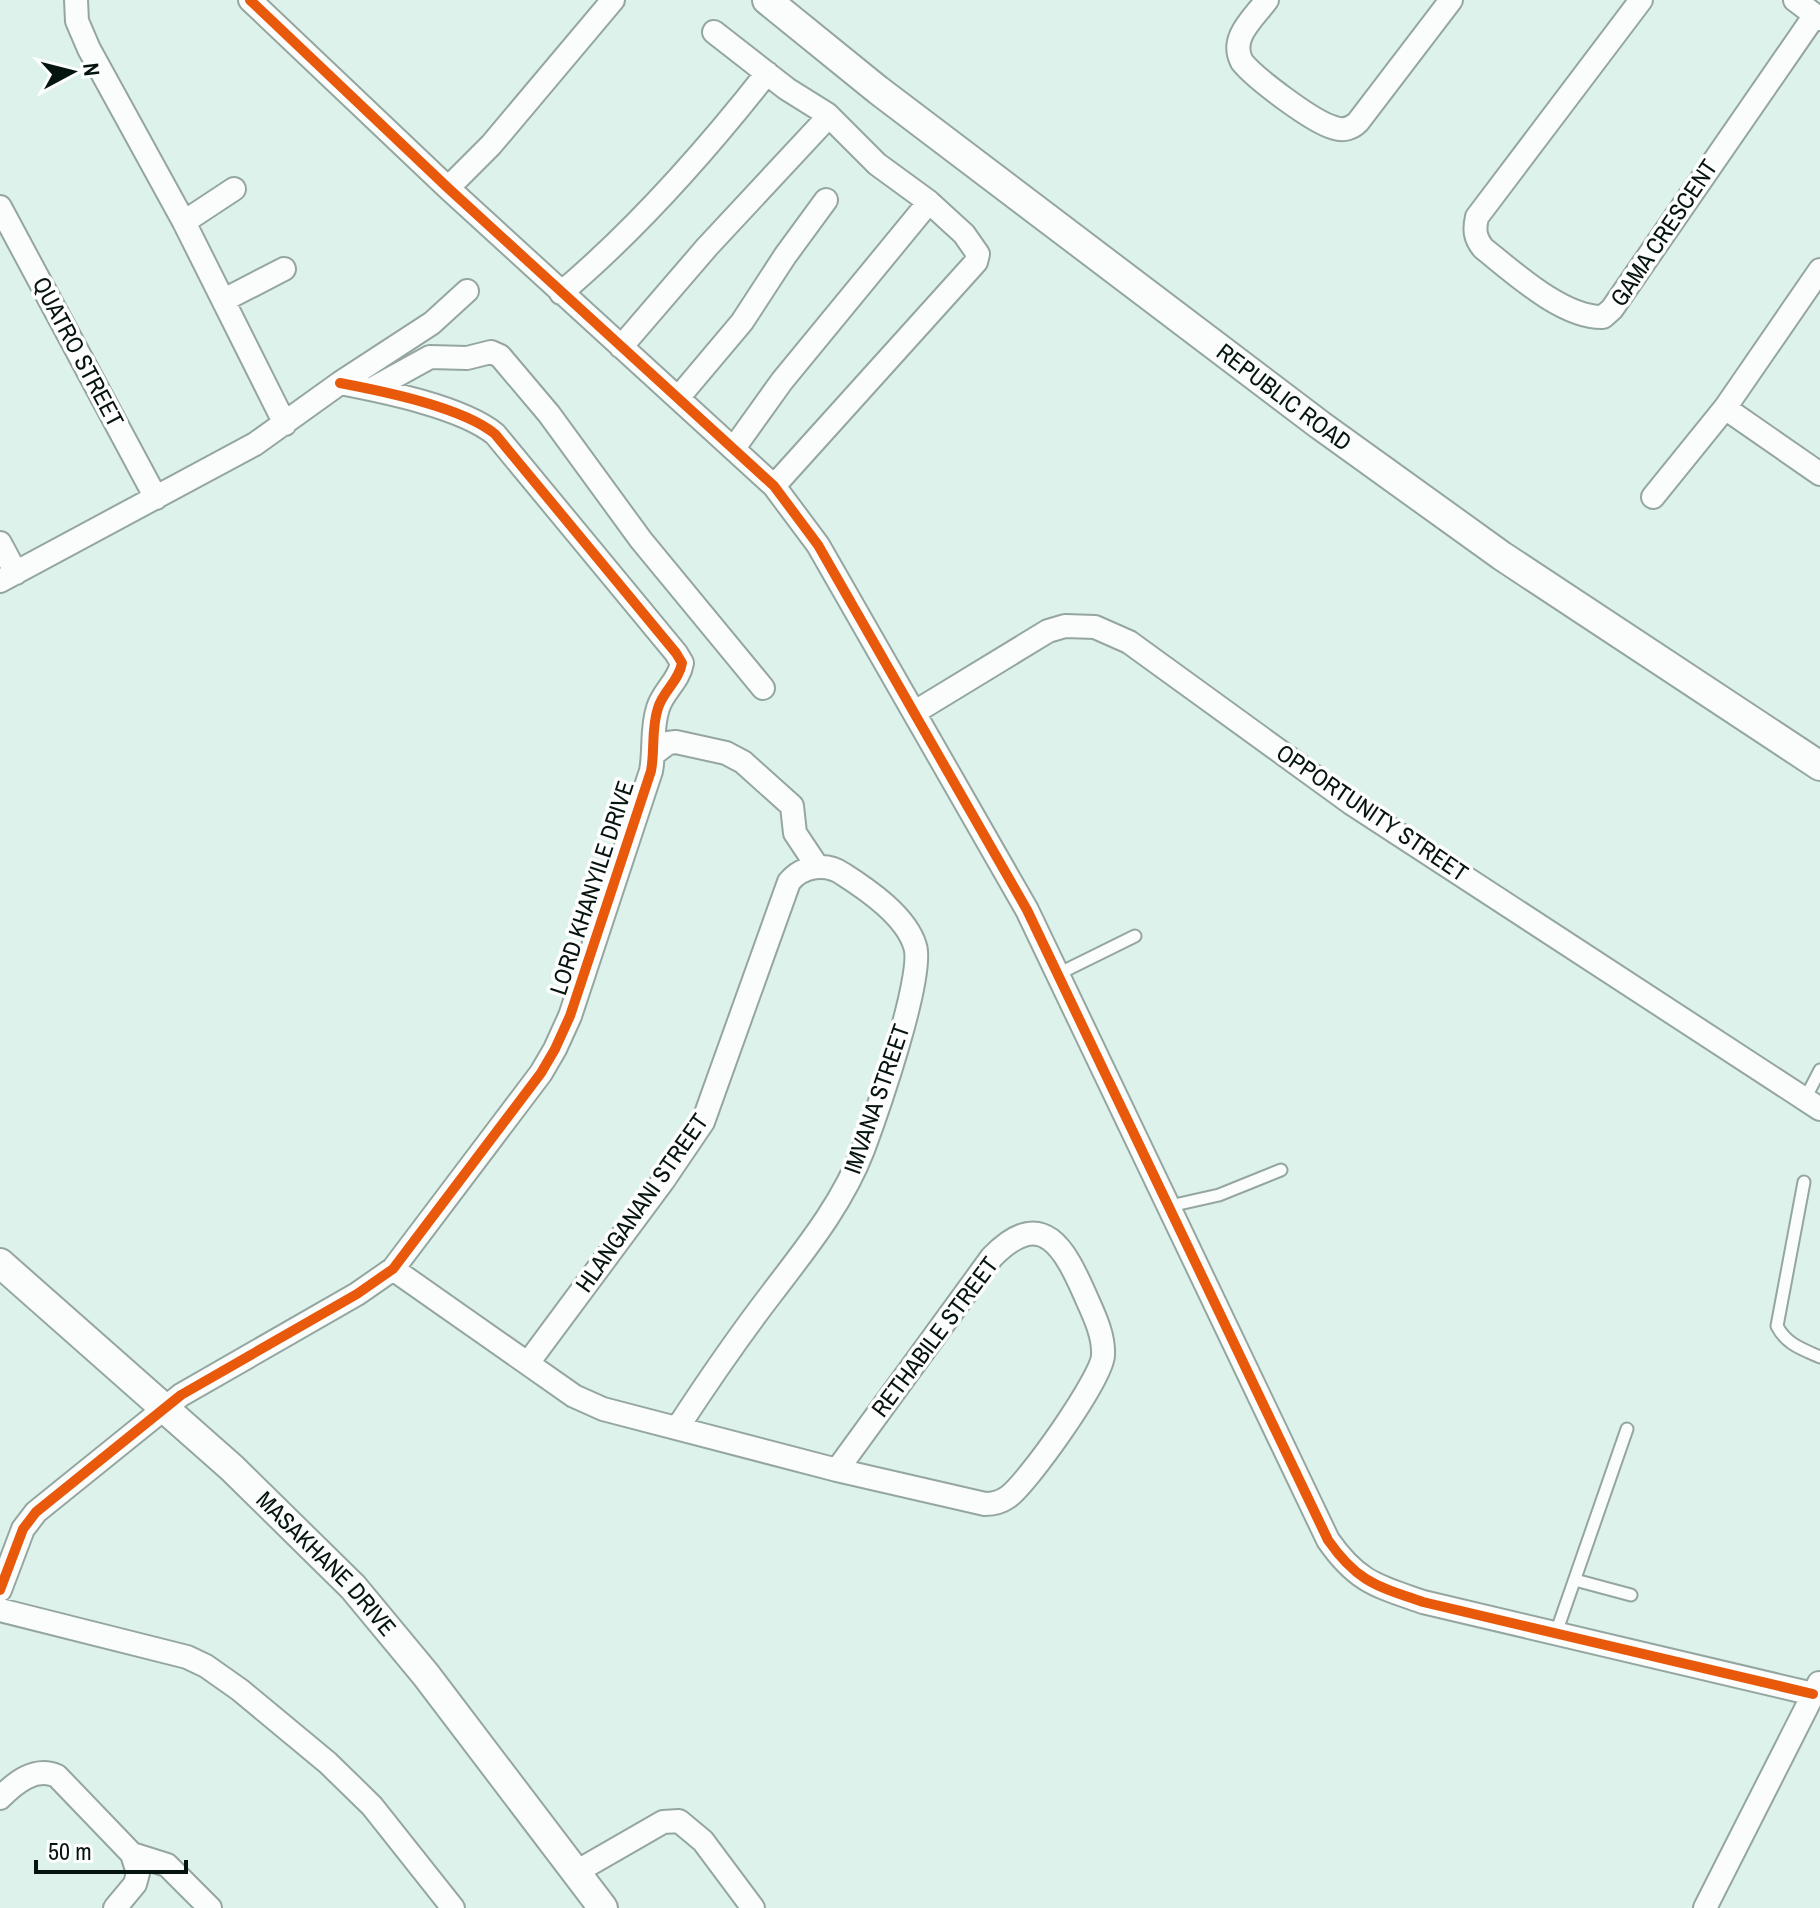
<svg xmlns="http://www.w3.org/2000/svg" width="1820" height="1908" font-family="'Archivo Narrow',sans-serif">
<style>
.lines{fill:none;stroke-linecap:round;stroke-linejoin:round}
.service-casing{stroke:#95a6a0;stroke-width:15}
.minor-casing{stroke:#95a6a0;stroke-width:26}
.tertiary-casing{stroke:#95a6a0;stroke-width:32}
.service{stroke:#fafdfc;stroke-width:11}
.minor{stroke:#fafdfc;stroke-width:22}
.tertiary{stroke:#fafdfc;stroke-width:28}
.cycleway-casing{stroke:#fefefe;stroke-width:15}
.cycleway{stroke:#e8590c;stroke-width:10}
.labels{text-anchor:middle;stroke-width:7;stroke-linejoin:round;paint-order:stroke}
.street-label{font-size:24px;fill:#061410;stroke:#fefefe}
</style>
<rect width="100%" height="100%" fill="#ddf2eb"/>
<g class="lines">
<defs>
<path id="service" d="M1058,974l77,-38
M1805,1099l15,-29
M1804,1182l-27,144c9,18 25,23 43,31
M1170,1206l49,-11 62,-25
M1575,1580l56,15
M1556,1633l71,-204"/>
<path id="minor" d="M76,0l1,21 12,28 95,173 101,202
M250,0l198,188 326,298 44,59 209,365 301,630c29,42 49,46 95,62l390,92
M1267,0c-14,19 -38,38 -25,62 14,17 72,61 93,66 9,3 17,0 23,-6l93,-122
M1641,0l-164,217c-3,13 -2,21 6,31 31,25 80,70 120,69l9,-8 203,-294
M1795,0l25,19
M714,32l73,57 40,25 50,50 52,38 35,32 14,20 -2,8 -202,224
M448,188l43,-43 122,-145
M0,207l156,291
M184,222l50,-33
M561,293c77,-65 144,-141 206,-220
M224,300l60,-31
M621,347l86,-100 122,-131
M372,389l58,-32 37,1 24,-6 9,4 49,58 92,126 122,148
M678,398l64,-76 43,-66 41,-56
M1725,408l95,66
M734,448l48,-67 147,-179
M1653,497l72,-89 95,-138
M0,543l16,30
M0,581l255,-137 85,-61 92,-60 35,-32
M915,712l133,-81 17,-5 30,1 34,15 222,161 469,306
M655,753l13,-10 8,-1 50,11 17,9 49,44 3,27 22,33
M393,1269l181,127 29,13 234,61 148,34c8,0 16,-2 23,-7 19,-13 95,-120 95,-142 1,-20 -9,-40 -17,-58 -21,-48 -43,-92 -94,-40l-155,213
M528,1363l135,-182 40,-59 86,-240c13,-16 37,-20 54,-8 25,16 63,42 72,72 10,29 -39,169 -52,204 -21,54 -56,97 -91,143 -33,43 -64,88 -94,134
M0,1590l23,-61 13,-17 145,-117 176,-101 36,-25 148,-196 14,-24 15,-33 81,-245c4,-21 0,-42 7,-63 5,-17 21,-27 24,-45l-6,-10 -181,-219c-33,-27 -113,-43 -155,-51
M0,1610l187,47 19,9 34,24 88,73 44,43 81,102
M0,1798c15,-15 35,-32 57,-22l75,78 6,19 -3,11 -20,24
M132,1854l35,11 43,43
M576,1872l87,-50 16,-1 24,20 50,67
M1705,1908l114,-225"/>
<g id="tertiary">
<path id="s1" d="M767,0l111,90 442,335 182,131 318,210"/>
<path id="s2" d="M0,1263l232,205 121,119 73,88 177,233"/>
</g>
</defs>
<use href="#service" class="service-casing"/>
<use href="#minor" class="minor-casing"/>
<use href="#tertiary" class="tertiary-casing"/>
<use href="#service" class="service"/>
<use href="#minor" class="minor"/>
<use href="#tertiary" class="tertiary"/>
<defs>
<path id="cycleway" d="M250,0l198,188 326,298 44,59 209,365 301,630c29,42 49,46 95,62l390,92
M0,1590l23,-61 13,-17 145,-117 176,-101 36,-25 148,-196 14,-24 15,-33 81,-245c4,-21 0,-42 7,-63 5,-17 21,-27 24,-45l-6,-10 -181,-219c-33,-27 -113,-43 -155,-51"/>
</defs>
<use href="#cycleway" class="cycleway-casing"/>
<use href="#cycleway" class="cycleway"/>
</g>
<g class="labels">
<g class="street-label">
<text transform="translate(1664 233) rotate(-56)" y="8">GAMA CRESCENT</text>
<text transform="translate(78 352) rotate(62)" y="8">QUATRO STREET</text>
<text dy="8" stroke="none"><textPath href="#s1" startOffset="652">REPUBLIC ROAD</textPath></text>
<text transform="translate(1372 813) rotate(34)" y="8">OPPORTUNITY STREET</text>
<text transform="translate(592 888) rotate(-72)" y="8">LORD KHANYILE DRIVE</text>
<text transform="translate(877 1099) rotate(-71)" y="8">IMVANA STREET</text>
<text transform="translate(642 1203) rotate(-55)" y="8">HLANGANANI STREET</text>
<text transform="translate(935 1337) rotate(-53)" y="8">RETHABILE STREET</text>
<text dy="8" stroke="none"><textPath href="#s2" startOffset="444">MASAKHANE DRIVE</textPath></text>
</g>
</g>
<g transform="translate(72 72) rotate(83)" stroke="#fefefe" stroke-width="6" paint-order="stroke">
<path d="M0-6L14 30L0 20L-14 30Z" fill="#061410"/>
<text y="-12" font-size="22" font-weight="bold" text-anchor="middle" fill="#061410">N</text>
</g>
<path d="M36 1860v12h150v-12" fill="none" stroke="#061410" stroke-width="4"/>
<text x="48" y="1860" font-size="24" fill="#061410" stroke="#fefefe" stroke-width="6" paint-order="stroke">50 m</text>
</svg>
